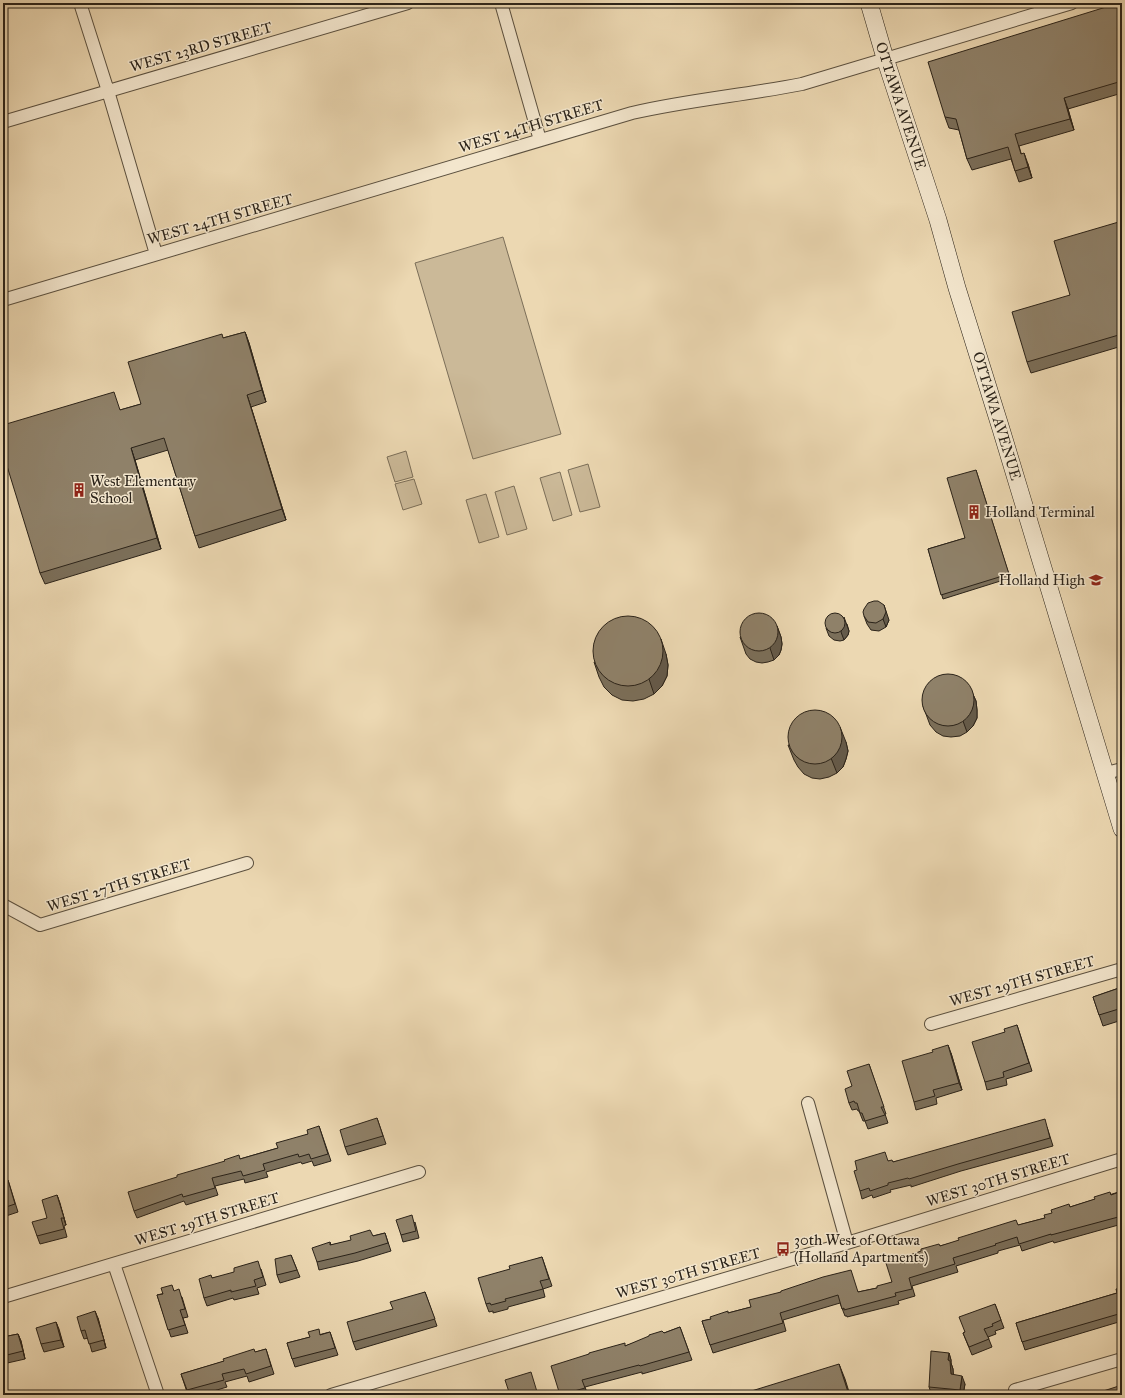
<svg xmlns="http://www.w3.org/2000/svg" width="1125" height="1398" font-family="'IM FELL Great Primer',serif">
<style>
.green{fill:#cbb998;stroke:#7b6e58}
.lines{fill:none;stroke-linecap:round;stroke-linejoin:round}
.street-casing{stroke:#5b503f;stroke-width:14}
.secondary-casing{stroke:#2b2319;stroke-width:18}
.street{stroke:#f3e6cd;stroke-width:12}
.secondary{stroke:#f3e6cd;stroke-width:17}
.wall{fill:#7b6f5a;stroke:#2b2319}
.shaded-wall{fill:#645a4a;stroke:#2b2319}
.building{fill:#8f8169;stroke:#2b2319}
.labels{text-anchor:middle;stroke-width:3;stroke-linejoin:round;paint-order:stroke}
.street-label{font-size:15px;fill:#2b2319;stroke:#f3e6cd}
.poi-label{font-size:15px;fill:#2b2319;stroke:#f3e6cd;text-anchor:start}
</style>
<rect width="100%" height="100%" fill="#ecd8b2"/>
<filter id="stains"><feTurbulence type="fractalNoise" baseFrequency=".005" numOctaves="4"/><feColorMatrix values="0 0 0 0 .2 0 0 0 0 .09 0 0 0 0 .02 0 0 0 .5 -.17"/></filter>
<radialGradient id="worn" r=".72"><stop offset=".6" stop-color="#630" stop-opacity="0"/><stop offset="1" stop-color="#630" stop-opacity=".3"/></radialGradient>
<path class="green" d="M503,237l58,197 -88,25 -58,-196z
M406,451l7,26 -18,5 -8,-25z
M588,464l12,43 -20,5 -12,-42z
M560,472l12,43 -19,6 -13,-43z
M414,479l8,25 -19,6 -8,-26z
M514,486l13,43 -20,6 -12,-43z
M486,494l13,43 -20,6 -13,-43z"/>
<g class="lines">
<defs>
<path id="street" d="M80,3l28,88 48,163
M501,3l39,137
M3,122l405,-119
M3,300l629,-187c56,-13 114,-18 170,-29l270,-81
M1106,773l16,-4
M3,905l37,20 207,-62
M931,1024l191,-55
M808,1103l39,140
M114,1264l44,131
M3,1297l416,-125
M1015,1390l107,-31
M331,1395l516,-152 275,-84"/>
<path id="secondary" d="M869,3l16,55 53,162 19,68 44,141 121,400"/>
</defs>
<use href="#street" class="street-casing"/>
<use href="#secondary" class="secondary-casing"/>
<use href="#street" class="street"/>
<use href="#secondary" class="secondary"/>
</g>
<path class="wall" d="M1122,3v90l-54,16 6,21 -55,16 2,7 7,11 4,14 -13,4 -8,-23 -39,11 -5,-11 -8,-29 -10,-2 -4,-11z
M1122,221v125l-91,27 -4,-11 43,-67z
M245,332l4,11 17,59 -15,5 35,113 -87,28 -4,-12 -27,-86 -33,10 26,89 -116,35 -5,-11 80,-163 21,-6 82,-66z
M976,470l34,108 -67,21 -15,-50 37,-11z
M864,616l25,4 -3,7 -7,4 -8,-1 -4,-6z
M847,624l2,7 -1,4 -4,5 -4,1 -6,-1 -5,-4 -3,-8z
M777,626l4,11 1,7 -1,6 -2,5 -5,5 -6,2 -6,1 -6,-1 -6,-3 -4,-5 -6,-17z
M666,654l2,11 -1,11 -5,10 -8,8 -10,5 -11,2 -11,-1 -10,-5 -8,-8 -5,-10 -5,-15z
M971,690l5,11 1,9v8l-4,8 -6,6 -7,4 -9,1 -8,-1 -7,-4 -6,-7 -7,-19z
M846,742l2,9 -2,8 -3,8 -6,6 -8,4 -9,2 -8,-1 -8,-4 -6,-7 -4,-7 -6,-15z
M1122,987v33l-19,6 -10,-29z
M1017,1025l15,46 -26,8 1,6 -20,5 -2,-8 20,-50z
M951,1053l11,37 -26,8 1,6 -21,6 -2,-8z
M869,1064l17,50h-1l3,9 -20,6 -3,-8h-2l-4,-10h-1l-1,-2 -5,1 -3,-7 3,-17z
M377,1118l9,26 -38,11 -3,-8z
M319,1126l12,35 -17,5 -2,-5 -10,3 -1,-2 -35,10 2,5 -23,6 -1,-4 -29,7 3,9 -32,10 -2,-4 -47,17 -3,-7 106,-52 38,-11 30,-14z
M1047,1127l6,19 -92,25 -50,16v-2l-21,5 1,2 -18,6 -1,-3 -10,4 -2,-8 28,-30 5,1z
M8,1180l10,32 -15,5v-35z
M1122,1191v33l-68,19 -1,-2 -31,10 -2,-6 -22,6v2l-42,13 2,6 -46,14 3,10 -17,5 1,3 -52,13v-1h-2l-5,-13 -57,17 3,11 -73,22 -11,-32 9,-2 17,-6 23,-6 30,-15h77l19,-4 15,-6 11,-25 37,-11 105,-28 25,-11z
M57,1195l9,30 -2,1 3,11 -27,7 -3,-8 10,-18z
M415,1222l4,16 -16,4 -2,-7z
M385,1233l6,18 -33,10 -39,9 -2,-8 13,-20 1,3 42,-9z
M291,1255l9,22 -20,6 -3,-8z
M542,1257l10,29 -9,3 2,8 -37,10v2l-15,4v-2l-4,1 -3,-8 24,-35z
M261,1269l5,16 -9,3 2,6 -25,6 -1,-2 -26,8 -3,-8 8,-20z
M1122,1288v33l-97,29 -9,-27 101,-30z
M174,1291l8,6 6,20 -5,1 5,15 -17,4 -14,-42z
M425,1292l12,34 -81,24 -3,-8 40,-33z
M995,1304l9,24 -9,3 1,3 -8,3 4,10 -20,8 -9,-22 2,-1z
M98,1318l8,30 -14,4 -4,-14 -4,1 -3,-8z
M56,1322l8,25 -20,5 -3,-8z
M680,1327l12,33 -50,14v-2l-57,15 3,8h-28l65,-49 39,-13z
M330,1332l8,23 -43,12 -8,-24z
M18,1334l3,7 4,18 -22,5v-27z
M266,1349l8,25 -25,8 -2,-6 -22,6 2,5 -27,8h-12l-7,-21z
M949,1353l2,7v3l2,6v6l12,9 -2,11h-31l-3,-8z"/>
<path class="shaded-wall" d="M1064,98l4,11 6,21 -4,-11z
M1024,153l4,11 4,14 -4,-11z
M245,332l4,11 17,59 -4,-12z
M247,395l4,12 35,113 -4,-11z
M131,448l4,12 26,89 -4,-11z
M884,605l5,15 -3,7 -3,-8z
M844,617l5,14 -1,4 -4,5 -3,-8z
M777,626l4,11 1,7 -1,6 -2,5 -5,5 -4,-12z
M661,639l5,15 2,11 -1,11 -5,10 -8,8 -5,-15z
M971,690l5,11 1,9v8l-4,8 -6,6 -4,-11z
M840,727l6,15 2,9 -2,8 -3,8 -6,6 -6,-15z
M948,1045l3,8 11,37 -3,-7z
M57,1195l3,8 6,22 -2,-7z
M95,1311l3,7 8,30 -2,-8z
M56,1322l3,7 5,18 -3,-7z
M18,1334l3,7 4,18 -2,-8z
M949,1353l2,7v3l2,6 1,13 -3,-8 -3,-14z
M839,1364l6,15 5,16h-1z
M962,1376l3,8 -2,11h-2l-1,-5z"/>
<path class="building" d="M1119,3h3v78l-58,17 6,21 -55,15 6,20 3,-1 4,14 -13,4 -7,-24 -41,12 -11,-40 -11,-2 -17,-55z
M1122,221v113l-95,28 -15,-50 58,-17 -16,-54z
M245,332l17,58 -15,5 35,114 -87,27 -31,-98 -33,10 26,90 -117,35 -37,-120v-28l111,-33 6,18 21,-6 -13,-42 94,-28 1,4z
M976,470l33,104 -68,21 -13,-46 37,-11 -18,-60z
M874,601h4l6,4 2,7 -3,7 -7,4 -8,-1 -4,-6 -1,-4 1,-3 4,-6z
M825 623a10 10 0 1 1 20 0a10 10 0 1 1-20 0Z
M740 632a19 19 0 1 1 38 0a19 19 0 1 1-38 0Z
M593 651a35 35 0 1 1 70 0a35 35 0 1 1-70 0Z
M922 700a26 26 0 1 1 52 0a26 26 0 1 1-52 0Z
M788 737a27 27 0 1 1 54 0a27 27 0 1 1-54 0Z
M1122,987v21l-23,7 -6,-18z
M1017,1025l12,38 -26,9 1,5 -19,5 -13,-40 33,-10 -1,-3z
M948,1045l11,38 -26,7 2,6 -21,6 -12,-41 31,-9 -1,-2z
M869,1064l15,43h-3l4,8 -20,6 -3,-8h-2l-3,-10h-2l-1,-2 -5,2 -4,-14 7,-3 -5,-15z
M377,1118l6,18 -38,11 -5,-17z
M1045,1119l5,19 -92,26 -49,15 -1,-1 -20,5v2l-18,6 -1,-3 -9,3 -6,-20 3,-1 -2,-9 30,-9 3,9 4,-1 1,2z
M319,1126l9,28 -17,5 -2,-5 -10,3 -1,-3 -35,10 2,6 -22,6 -2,-5 -29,7 3,10 -32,9 -1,-3 -48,17 -6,-19 49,-15v-2l48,-14 -1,-1 15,-5 1,4 38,-11 -2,-5 32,-9 -1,-4z
M8,1180l7,24 -12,4v-26z
M1122,1191v25l-71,19v-1l-32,10 -2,-7 -22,7 1,1 -43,13 2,6 -46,14 3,11 -17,4 1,3 -52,14v-2l-2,1 -4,-14 -58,18 3,10 -73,22 -8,-24 9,-2 -1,-2 18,-6v2l23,-6 -2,-7 32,-8v-1l42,-14 28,-7 7,22 19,-4v-2l15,-4 -7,-22 17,-5 1,3 18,-7v-2l18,-5 1,2 19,-6 -1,-2 58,-18 2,5 27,-7 -1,-3 8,-2 -1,-3 18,-6 1,3 25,-8 -1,-2 16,-5 1,3z
M57,1195l7,23h-3l3,11 -27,7 -5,-14 15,-4 -5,-18z
M412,1215l4,16 -15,4 -5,-15z
M370,1230l3,6 12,-3 3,10 -33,10 -38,9 -5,-14 18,-6v3l21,-5 -1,-4z
M291,1255l6,15 -20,5 -2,-16z
M542,1257l7,22 -9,2 3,8 -38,10 1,2 -15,4 -1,-2 -4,1 -8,-26 32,-9 -1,-3z
M258,1261l5,16 -9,3 2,6 -25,6v-2l-27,8 -5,-19 12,-4 1,3 22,-6v-4z
M172,1285l2,6 5,-2 6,20 -5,1 5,15 -17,5 -11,-35 6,-1 -2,-6z
M1122,1288v25l-100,29 -6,-19 101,-30 -1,-4z
M425,1292l10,27 -82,23 -6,-20 46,-13 -3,-7z
M995,1304l6,16 -9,4 1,2 -9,3 5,10 -20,8 -6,-14 2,-1 -6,-15z
M95,1311l9,29 -15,4 -4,-14 -4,1 -4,-14z
M56,1322l5,18 -20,4 -5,-16z
M680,1327l9,25 -49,14 -1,-1 -57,15 3,8 -25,7 -9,-29 38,-12v-1l36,-10v3l24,-10v-1l13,-4 2,2z
M319,1329l1,6 10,-3 5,16 -43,11 -5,-16 23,-6 -2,-5z
M18,1334l5,17 -20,5v-19z
M254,1349l1,3 11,-3 5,17 -25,8 -2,-5 -22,5 2,6 -37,10 -6,-16 43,-13 -1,-2z
M931,1351l18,2 -1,7 2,1 1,13 11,2 -2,14 -31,-3z
M839,1364l10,31h-103l-1,-2z
M531,1372l7,23h-28l-5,-15z
M1122,1385v10h-32l4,-1z
M448,1392v3h-12z
M463,1392l1,3h-10z"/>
<defs>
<symbol id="building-bare" viewBox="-9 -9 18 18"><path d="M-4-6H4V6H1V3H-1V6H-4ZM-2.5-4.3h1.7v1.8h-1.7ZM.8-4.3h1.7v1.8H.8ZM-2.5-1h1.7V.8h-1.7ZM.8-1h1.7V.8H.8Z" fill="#8f2418" stroke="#f3e6cd" stroke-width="2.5" paint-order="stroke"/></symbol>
<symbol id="school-bare" viewBox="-9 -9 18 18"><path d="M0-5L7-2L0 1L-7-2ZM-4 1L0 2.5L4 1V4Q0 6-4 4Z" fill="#8f2418" stroke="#f3e6cd" stroke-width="2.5" paint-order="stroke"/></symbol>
<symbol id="bus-bare" viewBox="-9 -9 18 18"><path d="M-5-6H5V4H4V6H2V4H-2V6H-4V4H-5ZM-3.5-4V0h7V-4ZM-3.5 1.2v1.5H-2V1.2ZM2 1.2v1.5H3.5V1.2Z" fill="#8f2418" stroke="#f3e6cd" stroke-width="2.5" paint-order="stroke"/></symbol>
</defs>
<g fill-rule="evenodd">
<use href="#building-bare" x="69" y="480" width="20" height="20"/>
<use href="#building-bare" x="964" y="502" width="20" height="20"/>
<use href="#school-bare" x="1086" y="570" width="20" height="20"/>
<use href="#bus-bare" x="773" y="1239" width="20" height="20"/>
</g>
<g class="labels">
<g class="street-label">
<text transform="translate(201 47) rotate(-16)" y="5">WEST 23RD STREET</text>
<text transform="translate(901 106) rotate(72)" y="5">OTTAWA AVENUE</text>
<text transform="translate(531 126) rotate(-17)" y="5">WEST 24TH STREET</text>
<text transform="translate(220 219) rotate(-16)" y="5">WEST 24TH STREET</text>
<text transform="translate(997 416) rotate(73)" y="5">OTTAWA AVENUE</text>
<text transform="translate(119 885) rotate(-17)" y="5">WEST 27TH STREET</text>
<text transform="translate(1022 981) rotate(-16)" y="5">WEST 29TH STREET</text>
<text transform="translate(998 1180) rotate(-17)" y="5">WEST 30TH STREET</text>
<text transform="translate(207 1219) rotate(-17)" y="5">WEST 29TH STREET</text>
<text transform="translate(688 1273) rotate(-16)" y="5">WEST 30TH STREET</text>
</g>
<g class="poi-label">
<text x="90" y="486">West Elementary<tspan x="90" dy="17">School</tspan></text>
<text x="985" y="517">Holland Terminal</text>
<text x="1085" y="585" text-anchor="end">Holland High</text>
<text x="794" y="1245">30th West of Ottawa<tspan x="794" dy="17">(Holland Apartments)</tspan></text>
</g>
</g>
<rect width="1125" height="1398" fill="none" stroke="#ecd8b2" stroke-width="16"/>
<rect x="4" y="4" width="1117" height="1390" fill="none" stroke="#2b2319" stroke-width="2"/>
<rect x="8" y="8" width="1109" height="1382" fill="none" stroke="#2b2319"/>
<rect width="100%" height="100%" filter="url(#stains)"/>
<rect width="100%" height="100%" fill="url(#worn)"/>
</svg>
